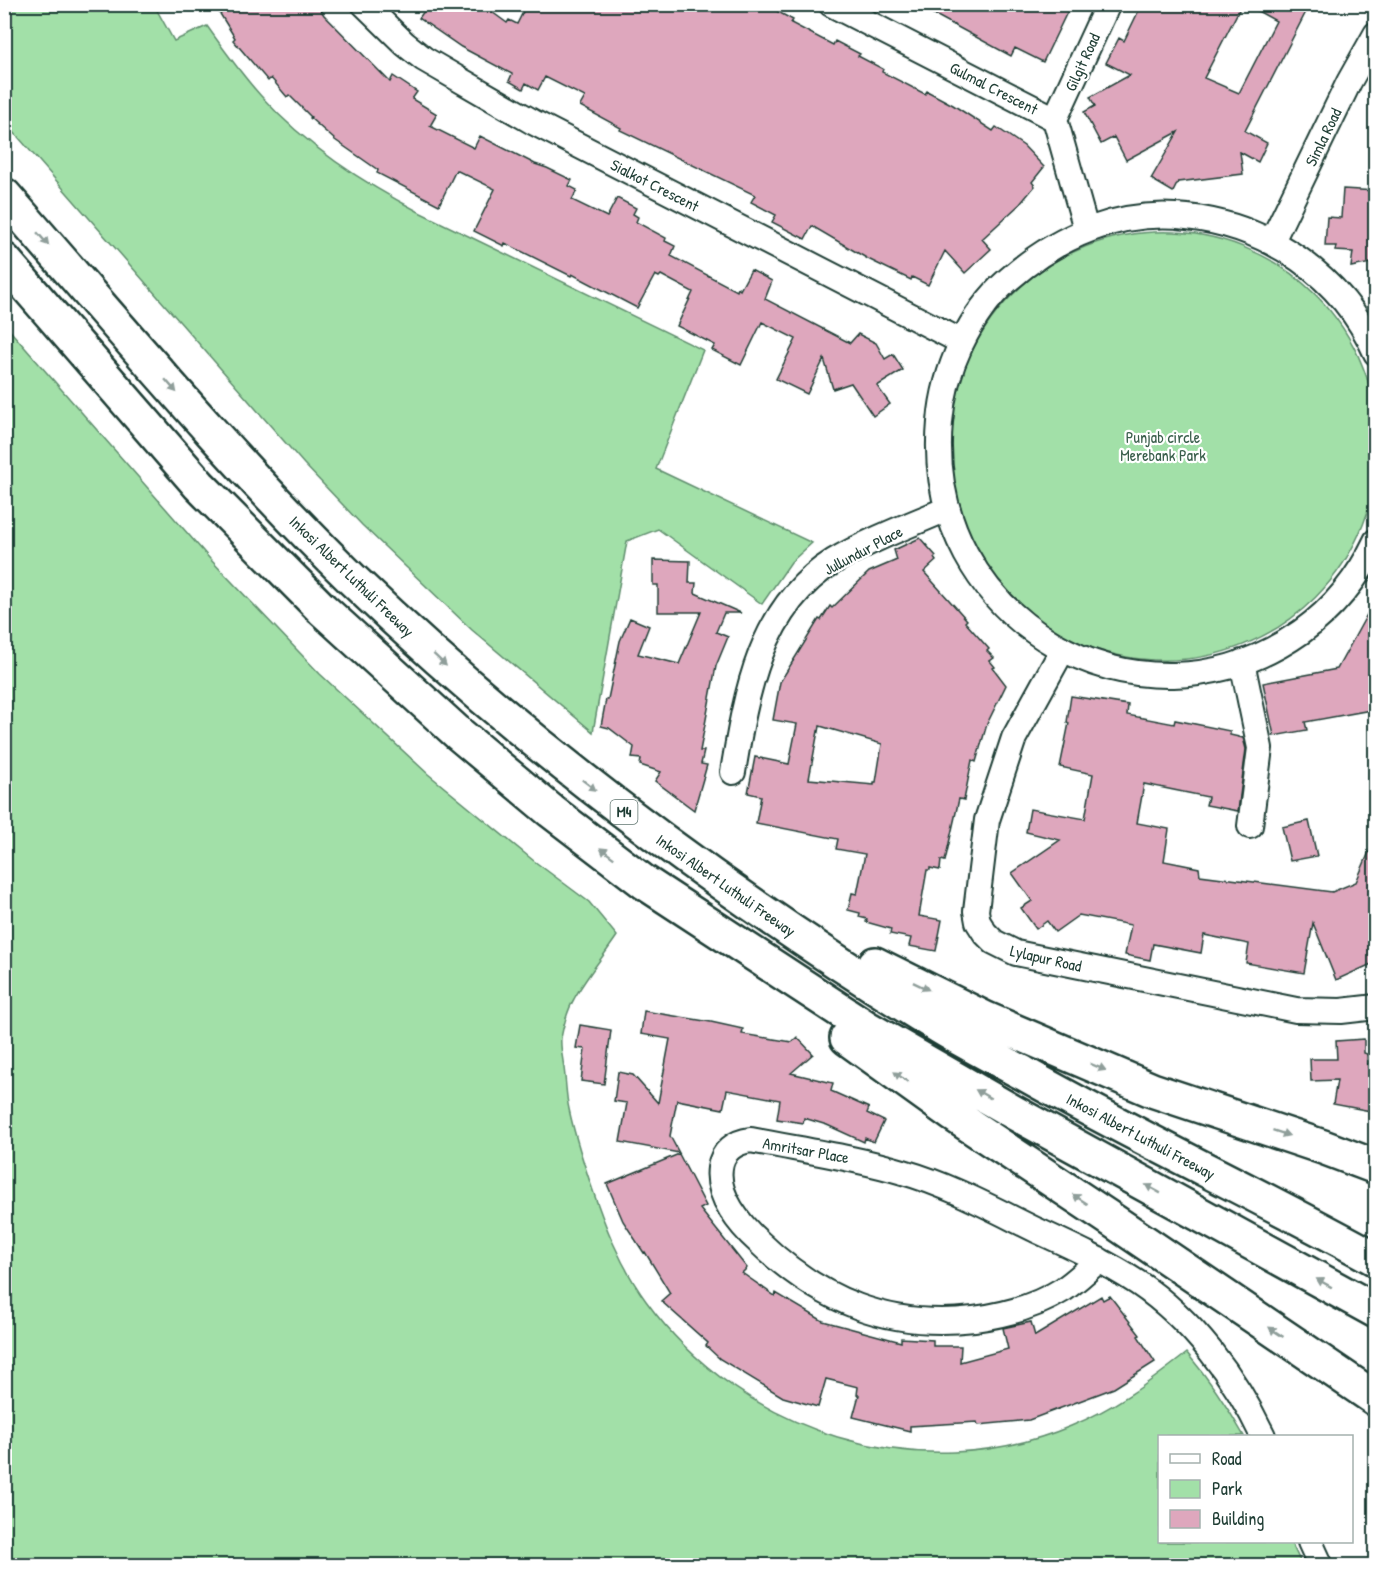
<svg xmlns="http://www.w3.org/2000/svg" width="1380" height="1570" font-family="'Patrick Hand',sans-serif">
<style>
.green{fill:#a2e0a8;stroke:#608e6e;stroke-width:1.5}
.building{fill:#dea7bd;stroke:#1f3d34;stroke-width:1.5;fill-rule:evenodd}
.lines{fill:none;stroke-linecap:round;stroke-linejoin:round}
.minor-casing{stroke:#1f3d34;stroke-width:28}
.highway-casing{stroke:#1f3d34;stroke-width:38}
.minor{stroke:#fff;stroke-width:24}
.highway{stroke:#fff;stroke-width:33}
.oneway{fill:#8f9e9a}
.labels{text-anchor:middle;stroke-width:4.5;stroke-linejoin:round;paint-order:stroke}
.shield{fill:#fff;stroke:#627771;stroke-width:1.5}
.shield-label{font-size:15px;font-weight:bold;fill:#1f3d34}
.street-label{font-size:16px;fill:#1f3d34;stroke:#fff}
.park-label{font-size:16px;fill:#395e4b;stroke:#fff}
</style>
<rect width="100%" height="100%" fill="#fff"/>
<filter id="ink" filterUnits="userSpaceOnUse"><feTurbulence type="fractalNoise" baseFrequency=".0167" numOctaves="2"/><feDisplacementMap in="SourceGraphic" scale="12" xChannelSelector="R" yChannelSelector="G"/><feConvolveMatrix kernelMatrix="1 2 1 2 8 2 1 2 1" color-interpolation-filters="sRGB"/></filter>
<g filter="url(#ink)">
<path class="green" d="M4,5h150l20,36 33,-15c17,24 34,48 54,70 45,50 101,86 160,117l282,137 -47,119 156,74 -21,19 -29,42 -104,-75 -31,12 -34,191 -121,-102 -110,-105 -58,-61 -299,-342z
M950 446a214 214 0 1 1 428 0a214 214 0 1 1-428 0Z
M5,325l205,234 110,115 108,100 106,87 55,41 28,34c-14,21 -31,41 -43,63 -6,10 -11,28 -13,39 -1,9 2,21 3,30 2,14 2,28 5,41 5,24 13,49 21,73 14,42 30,83 56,119 95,132 274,189 425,125 44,-18 79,-44 116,-73 22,26 40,53 57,83h-84v106h131l11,23h-1297z"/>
<path class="building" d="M214,4h103l7,11 66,67 3,-6 24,16 -5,7 25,15 -7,12 44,22 6,-12 55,28 12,4 25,12 -3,6 8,4 -5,10 35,17 10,-19 19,10 -3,6 5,3 -2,5 30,16 -1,3 10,5 -4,10 66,35 1,-3 2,2 11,-20 21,11 -7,18 85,44 8,-9 18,9 9,16 8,-5 10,16 -26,16 13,18 -17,12 -22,-33 -18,6 -9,-30 -17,35 -31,-15 20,-40 -34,-17 -21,43 -29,-15 3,-5 -38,-19 16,-34 -32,-17 -2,2 -4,-2 -18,33 -65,-34 -1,2 -66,-33 -1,3 -30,-15 21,-42 -39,-19 -17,35 -62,-32 1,-3 -43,-30 -25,-22 1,-1 -22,-22 -2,2 -16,-19 -3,3 -35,-41 2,-2z
M429,4h52l26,19 2,-3 8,4 10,-20h237l29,16 -2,3 42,22 2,-4 25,13 -2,2 25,13 -1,3 43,22 2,-3 26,14 40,26 3,-4 28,19 20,21 -12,15 3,4 -15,18 -38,35 9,10 -26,24 -20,-22 -17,34 -16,-8 -1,3 -43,-21 -56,-33 -7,13 -33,-17 4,-7 -25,-13 4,-7 -135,-65 1,-2 -41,-22 5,-9 -40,-20 -7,13 -12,-7 -3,6 -14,-8 3,-7 -51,-27 -42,-29z
M915,4h156l-28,58 -28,-14 -4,8z
M1142,4h100l-38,74 35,15 37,-72 -31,-17h65l-65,127 22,12 -9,19 -18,-10 3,22 -65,8 -5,10 -22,-13 27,-47 -52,28 -12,-23 -13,7 -17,-32 11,-6 -5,-9 40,-22 -24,-12 13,-25 5,3z
M1343,189l33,2v71l-25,5 2,-15 -18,-1 1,-5h-11l2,-29 14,1z
M920,538l16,18 -2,2 2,3 -12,11 43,48 -2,2 24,27 -2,2 7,7 -4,3 5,6 -2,1 13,17 -19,39 -11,38 -4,-2 -8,40 -5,-1 -14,62 -4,-1 -1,10 -10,-2v2h-3l-8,46 23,4 -6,31 -27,-5 2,-8 -21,-4 1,-5 -25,-7 1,-3 -8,-2 1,-4 -12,-3 4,-17 5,1 8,-40 -29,-5 2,-10 -82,-16 5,-27 -13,-3 7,-36 34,7 8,-40 -24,-4 7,-38 39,-63 2,1 9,-14 2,2 37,-36 28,-12 -3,-10zM820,726l62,18 -6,38h-2v3l-65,-6 9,-48 1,1z
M653,560l37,1 -1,22h7l-1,10 46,20h-17l-8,19 12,5 -12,29 -16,85h4l-3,13 6,1 -13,45 -39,-29 6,-9 -21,-7 1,-6 -9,-1 2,-11 -25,-19 -8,-2 5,-27h2l12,-58 10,-23 19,8 -11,28 41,10 22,-52h-43v-27h-5z
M1376,598v111l-71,13 2,8 -33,6 -11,-53 74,-14z
M1071,696l57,9 -1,10 47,9 1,-4 55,11v4l13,3 3,11 -8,62 -32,-6 2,-8 -64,-13 -7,39 32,6 -5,32 35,7 1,7 132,17 24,-10 20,-46v126l-40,18 -23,-57 -9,50 -58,-10 3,-19 -45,-9 -3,18 -48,-9 -3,16 -25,-5 6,-30 -52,-10 -24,17 -8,-11 -11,8 -15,-21 11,-7 -20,-28 48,-33 -34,-8 4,-23 55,10 8,-45 -33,-7 9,-44 -2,-1z
M1309,821l8,35 -27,5 -8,-34z
M644,1011l67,11 32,7 -1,5 50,8 5,-5 16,17 -22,19 42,10 -2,8 38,17 -2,5 17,8 -10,21 -9,-4 -1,4 -37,-17 -23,-7 -1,5 -26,-4 3,-19 -53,-10 -4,19 -46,-9 -7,36 9,17 -59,-11 7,-39 -13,-2 4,-29 15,3 25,28 12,-64 -29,-5z
M580,1025l31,5 -7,54 -23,-3 4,-32 -9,-1z
M1364,1039v14l3,1v10h2l1,29h4l-3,18 -38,-7 4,-24 -26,1 -1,-22h27l-1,-18z
M679,1154l27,52 -6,3 47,59 -5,5 33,23 1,-3 47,28 78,21v-4l32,2v6h28l-1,16 48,-13 -5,-21 28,-6 4,14 66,-40 2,4 7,-4 30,39 -2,1 17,26 -41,26 -85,32 -51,5 -1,-3 -67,4v5l-57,-14 6,-22h-2l1,-8 -32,-8 -8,28 -35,-10 -63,-38 -14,-13 2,-3 -47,-42 9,-8 -25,-41 -1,1 -21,-32 -16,-37z"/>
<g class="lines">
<defs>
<path id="minor" d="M364,4l41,40 19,15 109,63 429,220
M831,4l224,115 31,110
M1055,119l53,-115
M1272,241l77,-159 27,-48
M1376,353c-34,-77 -107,-127 -189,-136 -67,-8 -129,19 -178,62 -40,35 -65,91 -69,143 -18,197 199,324 361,210 32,-23 58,-55 75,-91
M1063,649l-49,89 -27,82 -11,91 2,11 7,11 9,9 22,11 280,57 45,1 35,-4
M1242,662l18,86 -10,78
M733,772c13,-79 27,-165 101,-211 35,-21 76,-36 113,-52
M1099,1260c-12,10 -23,21 -35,29 -27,17 -59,26 -90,30 -85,10 -154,-18 -215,-77 -19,-17 -43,-46 -39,-74 2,-17 15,-26 31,-28 50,10 102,17 152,32 46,13 90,37 133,58 35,16 70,32 102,53 55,37 97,94 125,153
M1310,1542l11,24"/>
<path id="highway" d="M4,195c114,130 225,264 349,385 178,171 377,318 587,447 28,17 57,32 85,47 115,65 235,121 351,185
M4,260l195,225 123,124 137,125 92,77 93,71 223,146 146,84 363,199
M875,964l111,55 166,71 171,57 53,20
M847,1038l107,77 152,101 270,183"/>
</defs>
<use href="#minor" class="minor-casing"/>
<use href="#highway" class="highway-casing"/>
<use href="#minor" class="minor"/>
<use href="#highway" class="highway"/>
</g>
<defs><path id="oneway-solid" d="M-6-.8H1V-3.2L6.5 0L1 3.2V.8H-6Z" transform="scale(1.5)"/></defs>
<g class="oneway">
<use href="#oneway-solid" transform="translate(43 239) rotate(49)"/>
<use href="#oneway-solid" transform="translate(171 386) rotate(49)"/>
<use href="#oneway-solid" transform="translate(440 660) rotate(43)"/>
<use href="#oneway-solid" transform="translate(589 785) rotate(38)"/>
<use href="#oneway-solid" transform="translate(607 853) rotate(-143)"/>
<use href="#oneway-solid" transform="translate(921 986) rotate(26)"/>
<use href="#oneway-solid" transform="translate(1098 1067) rotate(23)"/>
<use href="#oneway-solid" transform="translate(901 1077) rotate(-144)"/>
<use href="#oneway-solid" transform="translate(983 1094) rotate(-150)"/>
<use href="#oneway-solid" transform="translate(1281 1133) rotate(18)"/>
<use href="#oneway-solid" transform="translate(1153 1189) rotate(-151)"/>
<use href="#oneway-solid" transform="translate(1080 1199) rotate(-147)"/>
<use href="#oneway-solid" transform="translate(1324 1283) rotate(-151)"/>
<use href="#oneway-solid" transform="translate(1276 1332) rotate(-146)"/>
</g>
</g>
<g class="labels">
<rect class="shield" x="610.5" y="800" width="27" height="24" rx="4.5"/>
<g class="shield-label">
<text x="624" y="817">M4</text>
</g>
<g class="street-label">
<text transform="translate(1082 62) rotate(-65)" y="6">Gilgit Road</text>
<text transform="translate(994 88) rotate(27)" y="6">Gulmal Crescent</text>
<text transform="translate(1323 137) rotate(-64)" y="6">Simla Road</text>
<text transform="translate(655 185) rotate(27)" y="6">Sialkot Crescent</text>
<text transform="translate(863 550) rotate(-28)" y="6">Jullundur Place</text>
<text transform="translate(352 576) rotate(44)" y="6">Inkosi Albert Luthuli Freeway</text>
<text transform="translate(726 885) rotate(35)" y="6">Inkosi Albert Luthuli Freeway</text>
<text transform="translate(1046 958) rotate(13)" y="6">Lylapur Road</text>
<text transform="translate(1141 1136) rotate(28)" y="6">Inkosi Albert Luthuli Freeway</text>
<text transform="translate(806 1150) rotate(10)" y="6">Amritsar Place</text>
</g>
<g class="park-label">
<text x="1163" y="443">Punjab circle<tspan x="1163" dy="18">Merebank Park</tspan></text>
</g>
</g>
<rect width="1380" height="1570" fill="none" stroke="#fff" stroke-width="24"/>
<rect x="12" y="12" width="1356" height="1546" fill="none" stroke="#1f3d34" stroke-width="2" filter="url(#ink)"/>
<rect x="1158" y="1435" width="195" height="108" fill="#ffffff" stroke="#a5b1ae" stroke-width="1.5"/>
<rect x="1170" y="1454" width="30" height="9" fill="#ffffff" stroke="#a5b1ae" stroke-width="1.5"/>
<text x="1212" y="1465" font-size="18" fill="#1f3d34">Road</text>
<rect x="1170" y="1480" width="30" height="18" fill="#a2e0a8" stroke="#a5b1ae" stroke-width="1.5"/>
<text x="1212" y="1495" font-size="18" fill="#1f3d34">Park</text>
<rect x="1170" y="1510" width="30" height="18" fill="#dea7bd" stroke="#a5b1ae" stroke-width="1.5"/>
<text x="1212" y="1525" font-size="18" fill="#1f3d34">Building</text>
</svg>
